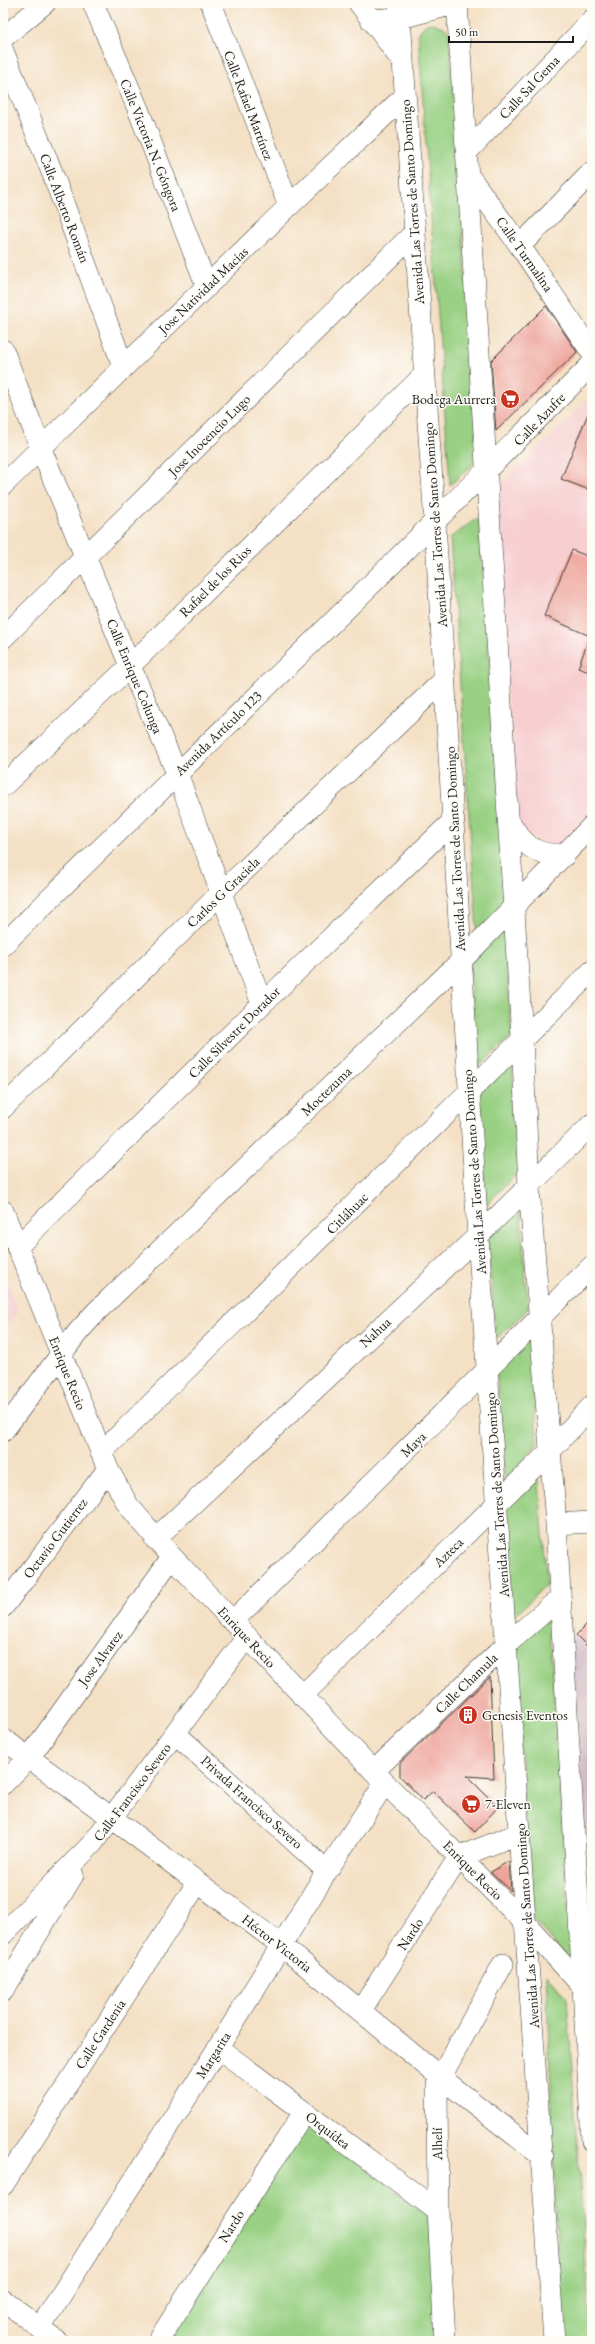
<svg xmlns="http://www.w3.org/2000/svg" width="595" height="2344" font-family="'EB Garamond',serif">
<style>
.built{fill:#f7cfd1}
.industrial{fill:#d2bdc6}
.green{fill:#99d083;stroke:#5a7650}
.building{fill:#eea49b}
.lines{fill:none;stroke-linecap:round;stroke-linejoin:round}
.minor-casing{stroke:#3c3935;stroke-width:22}
.minor{stroke:#fff;stroke-width:21}
.labels{text-anchor:middle;stroke-width:3;stroke-linejoin:round;paint-order:stroke}
.street-label{font-size:14px;fill:#1c1c1c;stroke:#fdfcf7}
.poi-label{font-size:14px;fill:#1c1c1c;stroke:#fdfcf7;text-anchor:start}
</style>
<rect width="100%" height="100%" fill="#fdfcf7"/>
<filter id="ink" filterUnits="userSpaceOnUse"><feTurbulence type="fractalNoise" baseFrequency=".025" numOctaves="2"/><feDisplacementMap in="SourceGraphic" scale="8" xChannelSelector="R" yChannelSelector="G"/><feConvolveMatrix kernelMatrix="1 2 1 2 8 2 1 2 1" color-interpolation-filters="sRGB"/></filter>
<filter id="wash" filterUnits="userSpaceOnUse"><feTurbulence type="fractalNoise" baseFrequency=".012" numOctaves="4" result="noise"/><feDisplacementMap in="SourceGraphic" scale="16" xChannelSelector="R" yChannelSelector="G"/><feGaussianBlur stdDeviation="0.9" result="paint"/><feColorMatrix in="noise" values="0 0 0 0 0 0 0 0 0 0 0 0 0 0 0 0 0 1.4 0 .05"/><feComposite in="paint" operator="in"/></filter>
<g filter="url(#wash)">
<rect width="100%" height="100%" fill="#f4e0c4"/>
<path class="built" d="M592,396v414l-35,35 -6,1 -35,-18 -22,-337z
M3,1271l15,41 -15,16z"/>
<path class="industrial" d="M592,1619v364l-2,-1v-71l-19,-271z"/>
<path class="green" d="M433,23l11,4 5,5 30,427 -29,26 -32,-452 8,-9z
M476,519l3,1 29,384 -31,28 -27,-394z
M504,925l8,111 -36,33 -7,-107z
M512,1061l7,110 -33,34 -8,-112z
M520,1204l8,105 -32,30 -9,-103z
M531,1328l6,116 -32,39 -9,-120z
M538,1471l9,113 -35,34 -7,-114z
M548,1610l24,354 -39,-45 -21,-276z
M546,1974l21,24 24,343h-30z
M298,2125h13l114,88 5,9 7,119h-274z"/>
<g id="blocks">
<path class="building" d="M546,306l31,46 -81,79 -5,-70z
M592,404v72l-5,13 -26,-10z
M572,550l20,8v115l-14,-5 12,-32 -46,-20z
M592,1619v32l-16,-16z
M490,1677l4,101 -27,-2 31,31 -23,25 -42,-41 -10,9 -23,-24v-13z
M509,1861v1l2,29 -20,-19z"/>
</g>
</g>
<g filter="url(#ink)">
<use href="#blocks" fill-opacity="0" stroke="#3c3935" stroke-width="1"/>
<g class="lines">
<defs>
<path id="minor" d="M93,3l45,106 69,178
M211,3l78,203
M359,3l43,58
M399,3l36,520 43,713 76,1105
M457,3l65,1035 7,149 27,337 36,617
M371,20l29,-2 58,-15
M3,38l42,-35
M3,51l49,121 71,194
M466,153l126,-133
M468,175l52,71 72,107
M520,246l72,-74
M3,350l38,99 89,217 47,107 85,231
M3,485l286,-279 116,-110
M3,638l412,-406
M3,786l127,-120 295,-292
M509,821c15,25 25,34 56,34
M3,945c196,-194 396,-384 589,-581
M3,1108l219,-216 223,-213
M3,1211l105,258 20,36 44,52 213,226 142,142 58,64
M17,1247l245,-243 192,-184
M3,1431l75,-99 19,-21 365,-351 130,-134
M101,1453l491,-482
M556,1524l36,-2
M155,1539l323,-303 114,-112
M3,1607l105,-138
M233,1621l359,-355
M302,1696l248,-245 42,-45
M176,1734l151,137
M3,1739l109,79 169,127 159,132 103,80
M375,1770l132,-126 53,-46
M3,1784l26,-26 143,-201
M3,1934l89,-90 155,-207
M3,1991l70,-116
M361,2010l98,-153 61,-24
M218,2048l220,163
M3,2185l195,-303
M3,2300l54,41
M40,2328l178,-280 109,-177 58,-88
M158,2341l146,-229
M445,2341l-7,-130 -1,-127 66,-120"/>
</defs>
<use href="#minor" class="minor-casing"/>
<use href="#minor" class="minor"/>
</g>
</g>
<defs>
<symbol id="supermarket-disc" viewBox="-11 -11 22 22"><circle r="9.5" fill="#c8321e" stroke="#fdfcf7"/><path d="M-6-5.5h2.5l.6 2H6L4.5 2H-2.5L-4.4-4H-6ZM-1.5 3.2a1.3 1.3 0 1 0 .1 0ZM3 3.2a1.3 1.3 0 1 0 .1 0Z" fill="#fff"/></symbol>
<symbol id="building-disc" viewBox="-11 -11 22 22"><circle r="9.5" fill="#c8321e" stroke="#fdfcf7"/><path d="M-4-6H4V6H1V3H-1V6H-4ZM-2.5-4.3h1.7v1.8h-1.7ZM.8-4.3h1.7v1.8H.8ZM-2.5-1h1.7V.8h-1.7ZM.8-1h1.7V.8H.8Z" fill="#fff"/></symbol>
</defs>
<g fill-rule="evenodd">
<use href="#supermarket-disc" x="499" y="388" width="22" height="22"/>
<use href="#building-disc" x="457" y="1704" width="22" height="22"/>
<use href="#supermarket-disc" x="460" y="1793" width="22" height="22"/>
</g>
<g class="labels">
<g class="street-label">
<text transform="translate(529 87) rotate(-47)" y="5">Calle Sal Gema</text>
<text transform="translate(249 105) rotate(69)" y="5">Calle Rafael Martínez</text>
<text transform="translate(151 145) rotate(68)" y="5">Calle Victoria N. Góngora</text>
<text transform="translate(412 202) rotate(-94)" y="5">Avenida Las Torres de Santo Domingo</text>
<text transform="translate(65 208) rotate(69)" y="5">Calle Alberto Román</text>
<text transform="translate(525 254) rotate(55)" y="5">Calle Turmalina</text>
<text transform="translate(203 290) rotate(-44)" y="5">Jose Natividad Macias</text>
<text transform="translate(539 419) rotate(-46)" y="5">Calle Azufre</text>
<text transform="translate(209 435) rotate(-45)" y="5">Jose Inocencio Lugo</text>
<text transform="translate(435 525) rotate(-94)" y="5">Avenida Las Torres de Santo Domingo</text>
<text transform="translate(215 581) rotate(-45)" y="5">Rafael de los Rios</text>
<text transform="translate(135 676) rotate(67)" y="5">Calle Enrique Colunga</text>
<text transform="translate(218 733) rotate(-44)" y="5">Avenida Artículo 123</text>
<text transform="translate(455 849) rotate(-93)" y="5">Avenida Las Torres de Santo Domingo</text>
<text transform="translate(223 892) rotate(-44)" y="5">Carlos G Graciela</text>
<text transform="translate(234 1032) rotate(-45)" y="5">Calle Silvestre Dorador</text>
<text transform="translate(326 1091) rotate(-44)" y="5">Moctezuma</text>
<text transform="translate(474 1172) rotate(-94)" y="5">Avenida Las Torres de Santo Domingo</text>
<text transform="translate(347 1213) rotate(-45)" y="5">Citláhuac</text>
<text transform="translate(375 1332) rotate(-43)" y="5">Nahua</text>
<text transform="translate(68 1373) rotate(68)" y="5">Enrique Recio</text>
<text transform="translate(413 1444) rotate(-45)" y="5">Maya</text>
<text transform="translate(497 1495) rotate(-94)" y="5">Avenida Las Torres de Santo Domingo</text>
<text transform="translate(55 1538) rotate(-53)" y="5">Octavio Gutierrez</text>
<text transform="translate(448 1552) rotate(-45)" y="5">Azteca</text>
<text transform="translate(247 1637) rotate(47)" y="5">Enrique Recio</text>
<text transform="translate(100 1658) rotate(-54)" y="5">Jose Alvarez</text>
<text transform="translate(466 1683) rotate(-44)" y="5">Calle Chamula</text>
<text transform="translate(132 1792) rotate(-53)" y="5">Calle Francisco Severo</text>
<text transform="translate(252 1802) rotate(42)" y="5">Privada Francisco Severo</text>
<text transform="translate(473 1870) rotate(45)" y="5">Enrique Recio</text>
<text transform="translate(527 1926) rotate(-94)" y="5">Avenida Las Torres de Santo Domingo</text>
<text transform="translate(410 1934) rotate(-57)" y="5">Nardo</text>
<text transform="translate(277 1943) rotate(38)" y="5">Héctor Victoria</text>
<text transform="translate(100 2034) rotate(-57)" y="5">Calle Gardenia</text>
<text transform="translate(213 2055) rotate(-58)" y="5">Margarita</text>
<text transform="translate(328 2130) rotate(37)" y="5">Orquídea</text>
<text transform="translate(437 2144) rotate(-91)" y="5">Alhelí</text>
<text transform="translate(231 2226) rotate(-58)" y="5">Nardo</text>
</g>
<g class="poi-label">
<text x="496" y="404" text-anchor="end">Bodega Aurrera</text>
<text x="482" y="1720">Genesis Eventos</text>
<text x="485" y="1809">7-Eleven</text>
</g>
</g>
<rect width="595" height="2344" fill="none" stroke="#fdfcf7" stroke-width="16"/>
<path d="M449 36v6h124v-6" fill="none" stroke="#1c1c1c" stroke-width="2"/>
<text x="455" y="36" font-size="12" fill="#1c1c1c" stroke="#fdfcf7" stroke-width="3" paint-order="stroke">50 m</text>
</svg>
